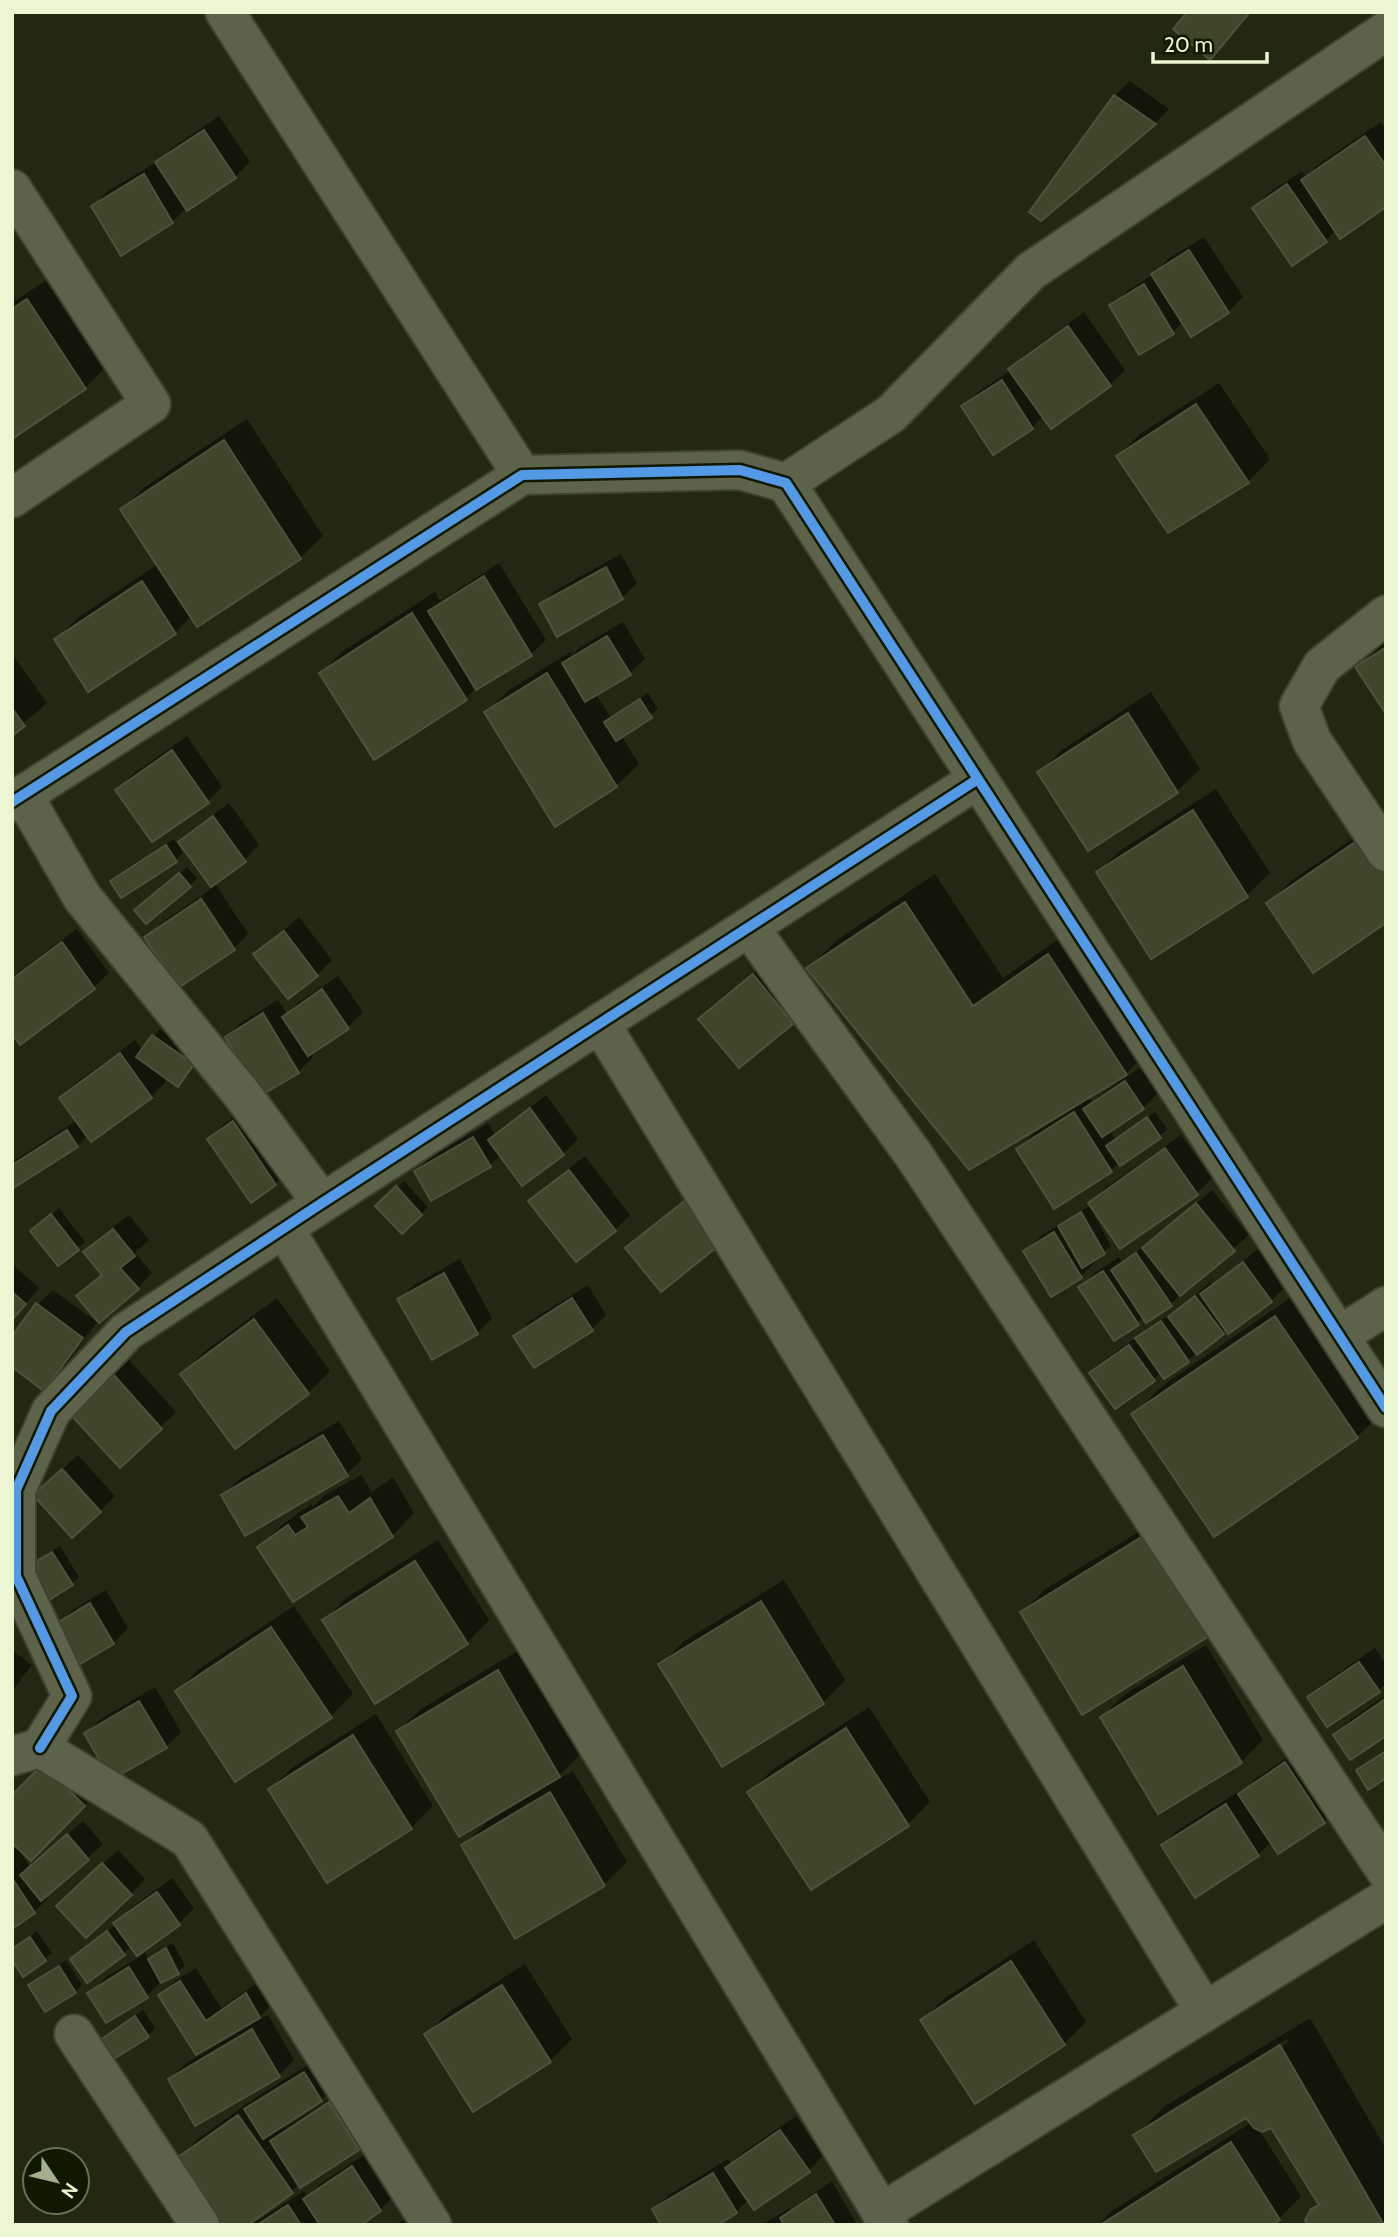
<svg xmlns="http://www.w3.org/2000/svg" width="1398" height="2237" font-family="Cabin,sans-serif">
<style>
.shadow{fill:#0007;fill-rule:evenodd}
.building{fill:#40462c;stroke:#4d533a;stroke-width:2}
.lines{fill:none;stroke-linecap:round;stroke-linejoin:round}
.minor-casing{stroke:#3d4330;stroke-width:42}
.minor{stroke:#5d634a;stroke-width:38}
.cycleway-casing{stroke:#111800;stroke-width:15}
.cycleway{stroke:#5399e6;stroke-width:10}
</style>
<rect width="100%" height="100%" fill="#232812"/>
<path class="shadow" d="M1130,81l39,28 -14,14 -40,-27z
M219,116l31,46 -15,15 -49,31 -14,14 -51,31 -28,-47 15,-15 52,-31 12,-12z
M1381,122l5,7v76l-50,25 -10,10 -72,-32 15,-15 33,-22 4,5 12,-11z
M1204,237l39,60 -15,15 -45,9 -10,11 -61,-26 15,-15 27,-17 14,-15z
M50,278l58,87 -23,23 -73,49v-134z
M1084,312l41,58 -15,15 -66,30 -12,13 -69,-21 15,-15 33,-22 14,-15z
M1219,383l51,76 -22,23 -130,-26 22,-22z
M247,419l76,117 -23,22 -108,58 -17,17 -119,6 23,-22 79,-53 -36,-55 23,-22z
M621,554l16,29 -15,15 -81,7 15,-15z
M499,563l47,77 -15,14 -55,34 -10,11 -145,-26 22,-22 92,-59 5,9z
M623,622l22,37 -15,14 -34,21 15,24 37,-25 10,16 -37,26 18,29 -23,22 -130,-73 23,-23 61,-38 2,3 7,-7z
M1386,641v70l-29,-43z
M12,654l35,49 -35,30z
M1151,692l49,77 -23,22 -88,58 -49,-77 22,-22z
M187,736l35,51 -15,15 -90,-12 15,-15z
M1216,789l54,84 -23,22 -96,61 -53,-84 23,-22z
M229,803l30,42 -15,15 -63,-18 15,-15z
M1386,816v105l-117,-18 22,-22z
M174,839l9,14 -7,7 -64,21 7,-7z
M187,867l10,11 -7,8 -46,17z
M935,874l68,104 74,-52 78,118 -31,32 1,1 16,-10 17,26 -15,15 -34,22 6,9 40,-27 12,17 -7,7 -41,26 -8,9 -93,-22 15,-15 38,-24 -2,-2 -261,-140 29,-28zM1116,1080l2,2 -26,20 -4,-6z
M216,885l32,49 -13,13 -34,-51z
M198,898l33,50h3l-56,38 -32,-49 15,-14z
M299,917l33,43 -15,15 -61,-21z
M77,929l32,44 -15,14 -74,55 -8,-11v-54z
M768,961l38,47 -15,15 -90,-4z
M338,976l25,36 -15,15 -38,26 3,4 -15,15 -71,-35 15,-15 36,-22 9,14 12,-12z
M160,1029l39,28 -14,20 -7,7 -20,-13 8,11 -15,15 -63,38 -11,11 -65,41v-25l65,-42 -16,-22 15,-15 59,-43 8,11z
M546,1095l32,44 -15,15h-62l-12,12 -73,5 15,-15 58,-33 6,12z
M248,1108l42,61 -15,15 -24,16 -42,-61 15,-15z
M1181,1135l31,43 -15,15 -107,10 15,-15z
M585,1156l45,59 -15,15 -39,30 -45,-59 15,-15z
M404,1181l24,26 -26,25 -24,-26z
M703,1185l-42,105 -33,-42 15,-15z
M1212,1190l37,45 -78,69 -27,13 -29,22 -34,-52 14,-14 24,-16 3,5 30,-22z
M1089,1206l22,40 -17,13 2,2 -15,15 -55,-25 15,-15z
M59,1208l26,34 -27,22 -18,-40z
M129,1215l20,25 -14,13 17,20 -14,15 -60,8 24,-22 -17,-22 15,-15z
M1259,1248l27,38 -15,15 -42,31 -2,-3 -39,31 -27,12 -7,7 -63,-5 15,-15 62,-44 2,2 40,-35 2,3z
M460,1259l32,59 -15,15 -45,25 -33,-58 15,-15z
M12,1264l27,24 -27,32z
M588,1285l18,30 -15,15 -76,6 15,-15z
M1305,1288l81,120 -29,29 -224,-22 29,-29z
M53,1290l44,32 -38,52 -15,15 -6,-85z
M277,1298l53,73 -22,22 -126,-19 22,-22z
M129,1360l47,52 -56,54 -33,-67z
M339,1421l23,38 -15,15 -124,21 15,-15z
M78,1455l37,41 -15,15 -50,-31z
M361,1475l11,17 21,-15 21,36 -22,23 -133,11 23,-22 29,-21 2,3 12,-12z
M1171,1512l61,100 -210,1 22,-23z
M438,1540l51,80 -22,23 -143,-22 22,-23z
M60,1546l19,31 -7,7 -41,-20z
M784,1580l61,100 -22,23 -162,-38 22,-23z
M106,1590l22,38 -15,15 -54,-19 15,-15z
M294,1606l59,88 -22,22 -95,63 -59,-88 22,-22z
M1206,1645l57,95 -22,22 -139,-45 23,-23z
M1375,1648l11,16v19l-8,8 -69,7 15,-15z
M521,1649l61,104 -29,29 20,-11 54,91 -23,22 -88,53 -53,-91 28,-28 -93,-87 23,-22z
M12,1650l20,15 -20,26z
M155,1687l26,45 -15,15 -80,-14 15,-14z
M1386,1695v39l-51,1 15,-15z
M869,1707l61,95 -22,22 -158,-32 22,-22z
M376,1714l57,92 -22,22 -141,-39 23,-22z
M1301,1748l38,59 -15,15 -52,19 -14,14 -63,40 -32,-50 15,-15 63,-40 1,2 13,-13z
M59,1750l40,40 -68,69 -13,-10 12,18 53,-46 20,23 -56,50 2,3 -15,15 -22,14v-82z
M1386,1750v26l-28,-6 7,-7z
M118,1850l27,29 -14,15 -57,-3z
M172,1878l22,30 -15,15 -41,30 -6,-8 -9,9 -51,5 45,-35 14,-16z
M37,1931l15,22 -28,21 -12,-25z
M1034,1940l52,82 -22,22 -142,-24 23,-22z
M173,1943l12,22 -7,7 -15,8 -16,16 -41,25 -16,-28 15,-15 40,-25 4,7 8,-8z
M66,1960l16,25 -7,7 -45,-6z
M525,1964l47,75 -22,22 -124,-27 23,-22z
M196,1968l25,40 40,-28 13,22 -19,19 13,-6 26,45 -15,15 -83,49 -26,-45 15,-15 52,-31 -1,-3 -39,22 -36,-57 15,-15z
M143,2010l12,18 -7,7 -50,8z
M1310,2018l76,131v76h-80l7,-15 7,-7 -48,-78 -12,6 41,65 -22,23 -10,6h-171l15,-15 139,-88 -6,-7 -110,20 29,-29zM1287,2039l2,3 -122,75v-5z
M319,2058l17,27 -15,15 -39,24 3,4 60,-39 28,44 -15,15 -59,36 -8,8 -114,-32 22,-22 62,-44z
M796,2116l27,40 -15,15 -59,28 -13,13 -82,-2 15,-15 59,-36 3,5 11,-11z
M367,2153l28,42 -15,15 -60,12 -3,3h-66l53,-34 3,6 13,-13z
M832,2181l25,44h-95l28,-17 1,1z
M408,2216l5,9h-18z"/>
<path class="building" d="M1187,12h63l-40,48 -37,-31z
M1114,95l42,29 -115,97 -12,-9z
M204,130l32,48 -49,33 -32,-49z
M1365,136l21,30v41l-46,32 -39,-59z
M144,174l29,49 -52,33 -30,-50z
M1287,184l40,58 -35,24 -40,-58z
M1189,250l40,63 -38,24 -40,-63z
M1144,284l30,50 -35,21 -30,-50z
M27,299l59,90 -74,50v-130z
M1068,326l43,60 -60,43 -43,-60z
M1002,380l31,49 -40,26 -32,-49z
M1196,404l53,79 -81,50 -52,-77z
M224,440l77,119 -104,68 -77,-118z
M606,567l17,32 -66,38 -18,-33z
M484,576l48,80 -56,34 -48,-79z
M142,581l34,53 -88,58 -34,-53z
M412,613l55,87 -93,60 -55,-87z
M607,636l24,39 -46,27 -23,-39z
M1386,647v67l-31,-47z
M547,673l70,114 -62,40 -71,-115z
M640,699l12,19 -36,23 -12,-19z
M12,708l13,18 -13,10z
M1128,713l50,80 -90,58 -51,-79z
M172,750l37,53 -57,39 -37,-52z
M1193,810l55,87 -97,62 -55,-87z
M213,816l33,46 -35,25 -33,-45z
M1364,836l22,31v56l-73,50 -47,-70z
M166,845l11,17 -56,36 -11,-17z
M179,873l12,14 -45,37 -12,-14z
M201,899l34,51 -57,38 -34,-51z
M905,902l68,104 75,-52 79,121 -158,95 -163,-202z
M284,931l34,45 -30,23 -35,-45z
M62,942l33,47 -75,56 -8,-11v-55z
M753,974l40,50 -54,44 -41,-49z
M322,989l27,40 -41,27 -26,-39z
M263,1013l36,60 -39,23 -35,-59z
M152,1035l42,29 -16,23 -42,-30z
M120,1053l32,45 -61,44 -32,-44z
M1125,1081l19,28 -42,28 -19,-28z
M530,1108l34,47 -42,31 -34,-46z
M1074,1112l38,60 -58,37 -38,-60z
M1147,1117l14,21 -41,28 -14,-20z
M233,1121l43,64 -25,18 -44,-64z
M67,1130l11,17 -66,42v-24z
M473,1137l18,30 -60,34 -17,-30z
M1165,1148l33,47 -78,54 -32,-46z
M569,1170l47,61 -40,31 -48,-61z
M396,1186l26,29 -20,19 -27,-28z
M687,1199l35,44 -61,49 -36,-44z
M1196,1203l39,48 -55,45 -38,-48z
M1081,1212l24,42 -23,14 -24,-42z
M51,1214l28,36 -21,16 -28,-35z
M113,1229l22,27 -15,12 19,21 -40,34 -23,-27 26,-21 -19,-23z
M1054,1232l28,46 -31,19 -28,-46z
M1136,1253l36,53 -26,17 -35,-53z
M1243,1262l29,40 -44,32 -28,-40z
M1103,1271l36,54 -25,16 -36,-54z
M444,1273l34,61 -46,26 -35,-61z
M12,1292l14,12 -14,16z
M1195,1296l29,38 -27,21 -29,-38z
M572,1298l21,33 -59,37 -21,-32z
M36,1303l47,35 -39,53 -32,-24v-31z
M1275,1316l83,122 -144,99 -83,-123z
M254,1319l55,75 -74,55 -55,-75z
M1161,1321l28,41 -25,17 -29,-41z
M1129,1345l26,36 -40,28 -26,-36z
M113,1374l49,55 -42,39 -50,-54z
M323,1435l25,41 -103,60 -24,-41z
M62,1469l39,43 -29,26 -39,-43z
M338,1496l11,17 21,-15 23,39 -100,65 -36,-55 31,-22 7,10 13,-8 -7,-10z
M1148,1533l63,102 -129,80 -62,-103z
M52,1552l21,33 -30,19 -22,-34z
M415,1561l53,83 -93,60 -53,-84z
M761,1601l63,103 -102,63 -64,-103z
M90,1603l24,41 -34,20 -23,-41z
M271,1627l61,91 -97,64 -60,-91z
M1359,1662l21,30 -53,35 -20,-30z
M1183,1666l59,97 -84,51 -58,-97z
M498,1670l62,107 -101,60 -63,-106z
M1385,1699l1,37 -36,24 -17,-25z
M139,1701l28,47 -56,32 -27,-47z
M846,1728l63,98 -98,64 -64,-98z
M353,1735l59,94 -85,54 -59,-94z
M1386,1751v27l-18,12 -12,-20z
M1285,1762l40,61 -47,31 -40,-60z
M43,1764l42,42 -54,55 -19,-18v-48z
M550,1792l55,94 -90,53 -54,-94z
M1226,1804l33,52 -64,42 -34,-53z
M67,1834l22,26 -48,41 -21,-26z
M102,1863l30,32 -46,43 -30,-32z
M12,1878l23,35 -23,16z
M157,1892l23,33 -43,31 -24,-33z
M107,1931l18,24 -38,28 -17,-24z
M30,1937l16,24 -23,16 -11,-17v-11z
M166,1948l13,26 -18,9 -13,-24z
M1011,1961l54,84 -90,59 -55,-84z
M59,1966l17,27 -31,19 -17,-27z
M129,1967l19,31 -42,25 -19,-30z
M180,1981l26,40 40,-28 14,25 -64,37 -38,-60z
M502,1985l49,77 -78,50 -49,-78z
M135,2016l14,21 -40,25 -13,-19z
M252,2029l28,48 -85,49 -27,-47z
M1280,2045l104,180h-77l-2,-5 6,-11 8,-4 -48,-77 -9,4 -8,-4 -8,-10 -90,54 -23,-37z
M304,2072l18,29 -59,38 -19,-30z
M329,2102l30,48 -59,38 -30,-47z
M238,2115l55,78 -45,32h-28l-46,-65z
M780,2130l30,42 -56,38 -29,-42z
M1231,2142l49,78 -8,5h-172z
M352,2166l29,45 -20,14h-41l-17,-26z
M713,2173l24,40 -19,12h-57l-9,-16z
M816,2194l19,31h-51l-4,-7z
M288,2205l13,20h-44z"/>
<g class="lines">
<defs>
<path id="minor" d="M225,12l297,463
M12,189l139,215 -139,94
M786,483l105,-69 140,-143 355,-240
M1386,615l-64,51 -23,40 13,35 74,111
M23,795l59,102 163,201 77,105
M12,802l510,-327 218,-5 46,13 600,925
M749,927l164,227 473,717
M600,1023l605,989
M284,1228l605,997
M1339,1336l47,-30
M40,1748l32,-52 -56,-120v-86l35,-79 75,-79 196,-129 656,-424
M12,1756l28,-8 149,91 243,386
M74,2034l126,191
M881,2213l505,-314"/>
</defs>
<use href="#minor" class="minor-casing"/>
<use href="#minor" class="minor"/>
<defs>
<path id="cycleway" d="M12,802l510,-327 218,-5 46,13 600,925
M40,1748l32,-52 -56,-120v-86l35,-79 75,-79 196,-129 656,-424"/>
</defs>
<use href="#cycleway" class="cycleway-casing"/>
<use href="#cycleway" class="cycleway"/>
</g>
<rect width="1398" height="2237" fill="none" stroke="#ebf7d2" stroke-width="28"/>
<g transform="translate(56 2181) rotate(125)"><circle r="33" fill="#111800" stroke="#687154" stroke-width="2"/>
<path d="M0-5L12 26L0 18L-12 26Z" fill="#a5af8f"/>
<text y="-10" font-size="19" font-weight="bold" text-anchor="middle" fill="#ebf7d2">N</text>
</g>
<path d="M1153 52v10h114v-10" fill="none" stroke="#ebf7d2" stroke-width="3.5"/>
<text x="1164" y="52" font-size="21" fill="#ebf7d2" stroke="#111800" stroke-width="5" paint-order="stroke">20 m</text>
</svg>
